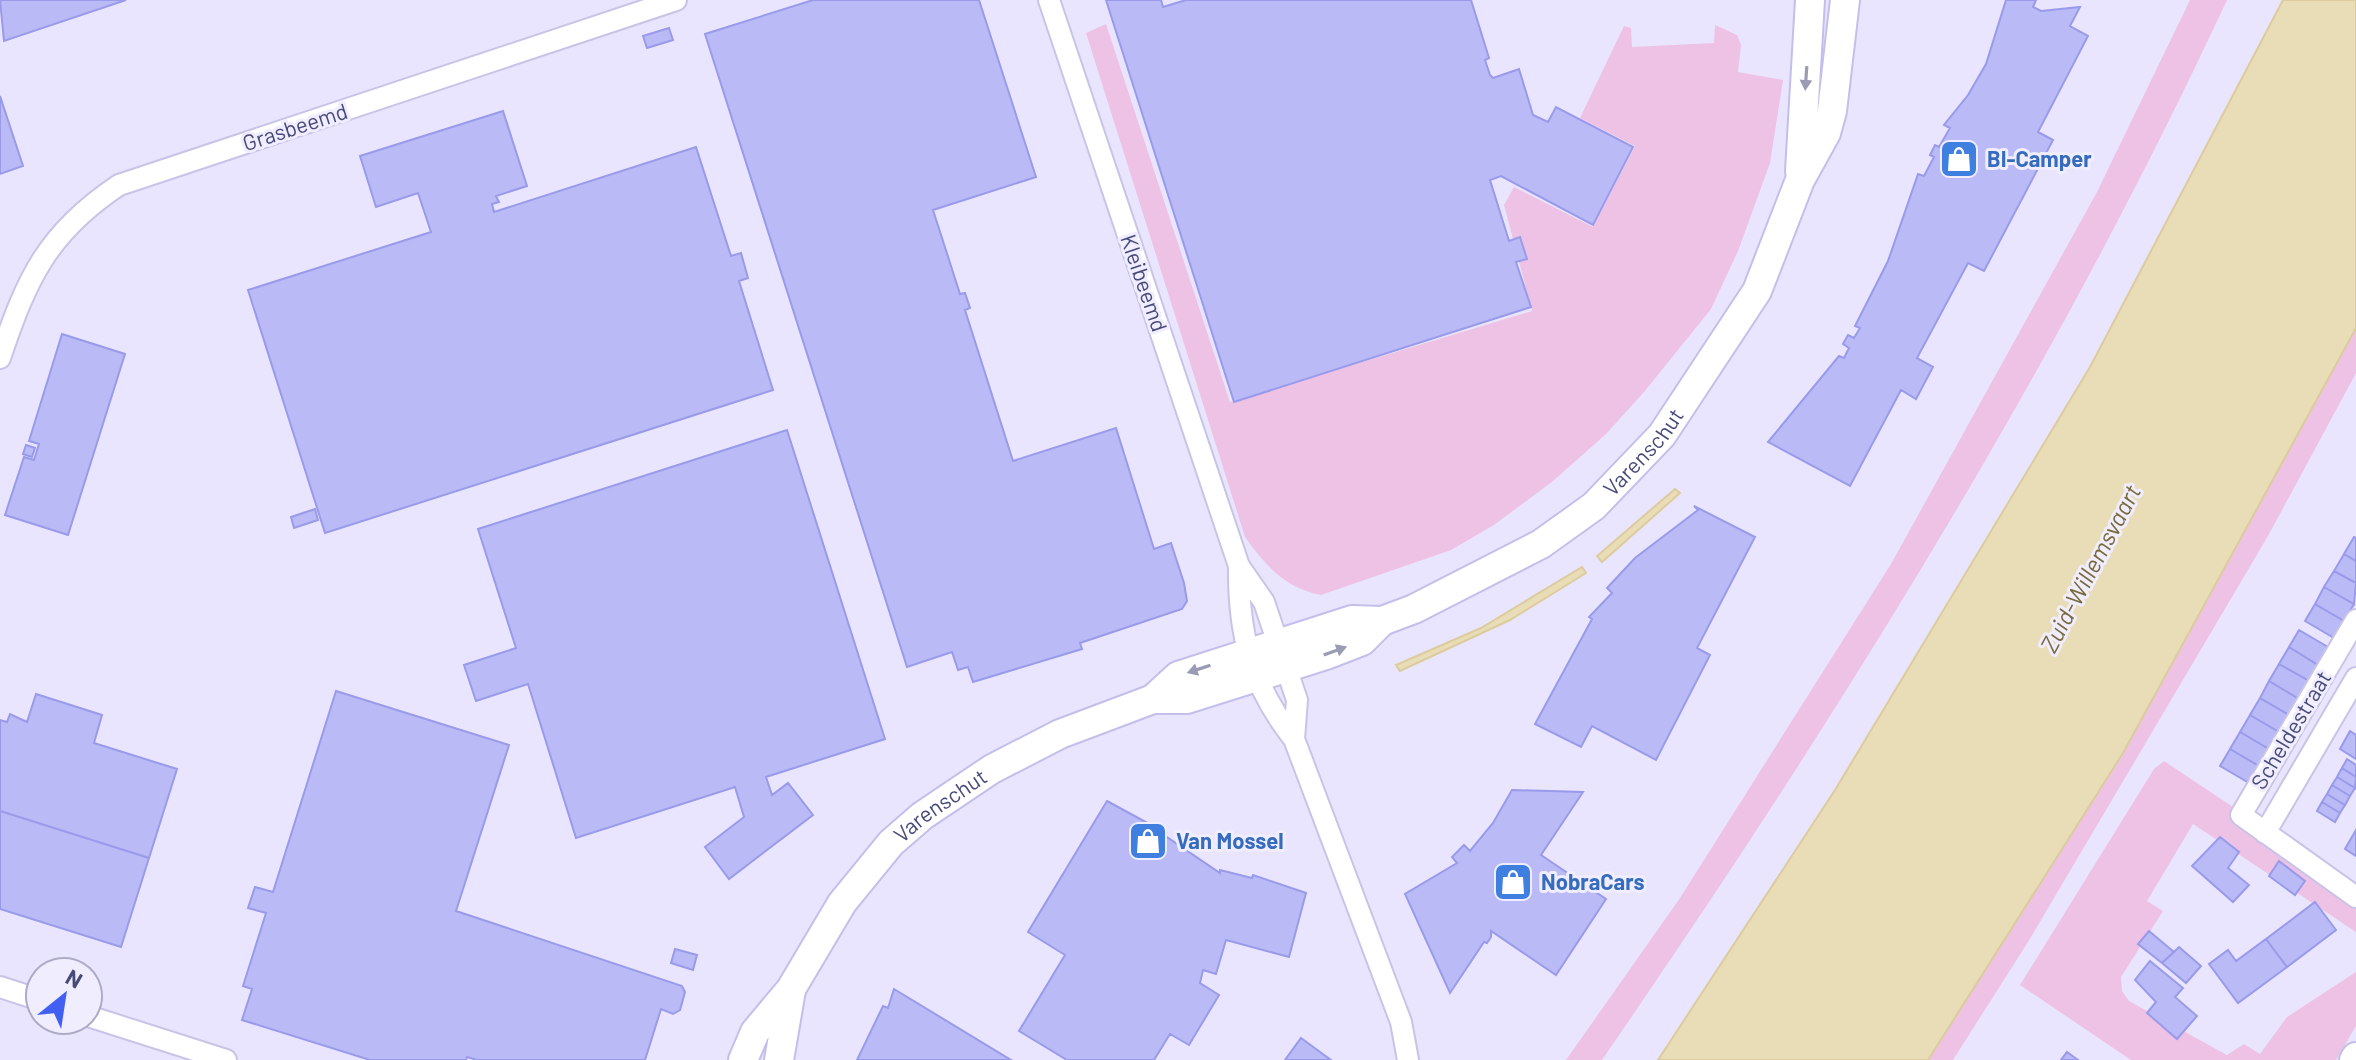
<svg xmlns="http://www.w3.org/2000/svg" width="2356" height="1060" font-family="Barlow,sans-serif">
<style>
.green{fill:#edc2e5}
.water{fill:#e9ddb7;stroke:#dccc9d;stroke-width:2}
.building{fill:#babaf6;stroke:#999bea;stroke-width:2}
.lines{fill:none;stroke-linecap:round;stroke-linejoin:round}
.street-casing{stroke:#c7c4e8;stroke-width:24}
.secondary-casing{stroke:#c2bfeb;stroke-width:32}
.street{stroke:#fff;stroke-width:20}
.secondary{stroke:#fff;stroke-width:28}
.oneway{fill:#9a9bb5}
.labels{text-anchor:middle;stroke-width:6;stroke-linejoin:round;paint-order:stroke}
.street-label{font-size:22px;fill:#474a79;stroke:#f0edff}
.shop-label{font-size:22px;font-weight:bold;fill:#366cbe;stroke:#f0edff;text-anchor:start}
.water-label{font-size:24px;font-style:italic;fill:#786937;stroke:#f0edff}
</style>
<rect width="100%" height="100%" fill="#eae5fe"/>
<path class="green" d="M2190,0h37c-173,372 -393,723 -625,1060h-36l114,-162 211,-334 206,-372z
M1106,24l124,378 302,-91 -28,-106 10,-18 79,40 42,-81 -55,-28 44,-92 7,2 1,19 82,-4 1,-18 22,10 4,10 -3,27 45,8 -13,83 -32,88 -27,58 -67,83 -38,42 -53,47 -59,44 -43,25 -130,45c-36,-7 -55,-29 -76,-58l-159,-504z
M2356,328v45l-88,163 -240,406 -75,118h-25l195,-307z
M2164,761l72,48 -6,11 126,85v27l-163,-108 -46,77 16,10 -42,66 1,14 7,10 98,54 17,-11 16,10 27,-37 69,-45v54l-20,34h-205l-111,-75 134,-216z"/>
<path class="water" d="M2283,0h73v328l-233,425 -195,307h-270l177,-270 255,-423z
M1675,489l5,4 -78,69 -5,-6z
M1582,567l4,6 -76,47 -110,51 -4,-6 85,-37z"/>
<path class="building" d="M0,0h126l-122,41z
M813,0h166l57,177 -103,33 27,84 5,-1 5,15 -5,2 48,151 103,-33 38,121 17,-6 13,40 3,18 -5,8 -102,34 2,6 -109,33 -5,-15 -10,3 -6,-18 -45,15 -202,-633z
M1106,0h55l2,7 23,-7h285l18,58 -4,2 5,15 3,3 26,-9 14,46 15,7 8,-15 77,40 -40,78 -92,-49 -11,4 19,61 11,-4 7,22 -11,3 15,45 -297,95z
M2006,0h30l-3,7 8,4 39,-4 -10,19 18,10 -50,96 15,8 -69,131 -16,-8 -51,95 16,9 -17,32 -15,-9 -51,96 -82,-44 71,-86 5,2 5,-10 -6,-4 5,-9 6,3 6,-10 -5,-2 33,-65 30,-87 6,2 10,-19 -4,-2 5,-10 4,2 11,-19 -6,-3 24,-30 18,-31z
M669,28l4,12 -26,8 -4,-12z
M0,96l23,70 -23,8z
M503,111l24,75 -31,10 3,6 -7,2 2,8 202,-65 35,109 10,-3 7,25 -9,3 34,109 -448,143 -77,-243 183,-58 -13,-39 -42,14 -16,-51z
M62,334l63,20 -57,181 -63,-20 19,-58 10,3 5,-16 -10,-3z
M787,430l98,309 -119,38 6,18 16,-12 25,32 -84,64 -24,-32 39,-30 -9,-30 -159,51 -48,-154 -52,17 -12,-36 52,-17 -38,-119z
M26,445l9,3 -3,9 -9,-3z
M1694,506l61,31 -58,111 13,7 -54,105 -64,-34 -11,21 -46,-23 57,-105 -3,-2 23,-24 -5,-5 28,-30 63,-48z
M315,509l3,11 -24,8 -3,-11z
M2354,537l2,1v23l-12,-7z
M2344,554l12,7v22l-22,-12z
M2334,571l22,12 -2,21 -30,-17z
M2324,587l30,17 -10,17 -29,-17z
M2315,604l29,17 -10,17 -29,-17z
M2299,630l29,17 -10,18 -29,-18z
M2289,647l29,18 -9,16 -30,-17z
M2279,664l30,17 -10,18 -30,-18z
M2269,681l30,18 -10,16 -29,-17z
M336,691l173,54 -53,166 226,75 3,6 -5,18 -7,4 -12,-5 -16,51h-168l-10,-3 -1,3h-96l-128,-40 10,-31 -9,-3 23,-73 -18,-5 7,-21 18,5z
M36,694l66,21 -8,28 83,26 -28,89 -149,-47v-91l7,2 3,-8 17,8z
M2260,698l29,17 -10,17 -29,-17z
M2250,715l29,17 -10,17 -29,-17z
M2350,731l6,4v24l-16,-10z
M2240,732l29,17 -10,17 -29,-17z
M2230,749l29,17 -10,17 -29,-17z
M2347,759l9,6v12l-14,-9z
M2342,768l14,9 -1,11 -18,-11z
M2337,777l18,11 -5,8 -18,-11z
M2332,785l18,11 -5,9 -18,-11z
M1512,790l71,2 -42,63 65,44 -50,76 -65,-44v6l-4,6 -3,-1 -34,51 -45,-99 52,-31 -5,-6 12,-12 6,6 23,-28z
M2327,794l18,11 -5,8 -18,-11z
M1107,801l59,32 -2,2 56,38v-3l32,8 1,-3 53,18 -17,64 -63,-17 -10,34 -13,-4 -3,13 19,12 -30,50 -19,-11 -16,26h-87l-48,-29 46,-76 -37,-23z
M2322,802l18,11 -5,9 -18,-11z
M0,811l149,47 -28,89 -121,-38z
M2356,830v26l-11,-7z
M2220,837l19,15 -11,16 21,17 -16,17 -41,-36z
M2279,861l26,20 -10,14 -26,-19z
M2315,902l21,28 -49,37 -21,-28z
M2149,931l25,21 -12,11 -24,-19z
M2266,939l21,28 -49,36 -29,-39 19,-14 8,11z
M2179,947l22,19 -15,17 -24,-20z
M675,949l22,6 -4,15 -22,-7z
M2150,961l33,27 -8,9 22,19 -20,23 -30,-26 9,-11 -21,-22z
M894,989l117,71h-154l26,-54 5,2z
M1301,1038l30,22h-46z
M2067,1052l11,8h-17z"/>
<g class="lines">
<defs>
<path id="street" d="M1049,0l190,566 25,36 33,98 -3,39
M0,358c27,-80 47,-125 119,-173l557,-185
M1239,566c-1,67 12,119 55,173l107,283 7,38
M2356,620l-115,195 115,82
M2265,833l91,-155
M0,987l40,13
M88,1016l138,44"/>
<g id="secondary">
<path d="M1800,171l10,-171"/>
<path id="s1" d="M1153,699l25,-23 174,-56 30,1 32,-12 127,-65 53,-38 68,-71 95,-144 43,-111 26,-47 6,-22 13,-111"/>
<path id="s2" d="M743,1060l12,-28 36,-43 51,-86 49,-60 31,-27 70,-47 68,-35 93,-35h34l139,-44 36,-14 20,-20"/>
<path d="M779,1060l12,-70"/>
<path d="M2354,1060l2,-3"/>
</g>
</defs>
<use href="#street" class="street-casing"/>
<use href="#secondary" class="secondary-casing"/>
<use href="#street" class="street"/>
<use href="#secondary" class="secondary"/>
</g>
<defs><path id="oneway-solid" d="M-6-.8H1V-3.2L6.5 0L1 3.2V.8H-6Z" transform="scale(2)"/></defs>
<g class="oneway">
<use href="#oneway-solid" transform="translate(1806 78) rotate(94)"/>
<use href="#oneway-solid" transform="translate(1335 651) rotate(-20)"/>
<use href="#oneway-solid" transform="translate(1199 669) rotate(162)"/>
</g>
<defs>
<symbol id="shop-square" viewBox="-11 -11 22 22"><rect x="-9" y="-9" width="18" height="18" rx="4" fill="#3f7fe0" stroke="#f0edff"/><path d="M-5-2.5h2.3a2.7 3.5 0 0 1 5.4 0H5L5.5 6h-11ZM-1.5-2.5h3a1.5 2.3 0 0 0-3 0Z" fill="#fff"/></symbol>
</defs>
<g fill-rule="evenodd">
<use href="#shop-square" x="1937" y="137" width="44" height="44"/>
<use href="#shop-square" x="1126" y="819" width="44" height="44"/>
<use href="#shop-square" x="1491" y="860" width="44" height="44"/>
</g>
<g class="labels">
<g class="street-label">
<text transform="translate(295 127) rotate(-18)" y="8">Grasbeemd</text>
<text transform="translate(1144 283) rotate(71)" y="8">Kleibeemd</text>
<text dy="8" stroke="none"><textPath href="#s1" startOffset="562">Varenschut</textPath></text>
<text transform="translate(2291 730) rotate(-59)" y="8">Scheldestraat</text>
<text dy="8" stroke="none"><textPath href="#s2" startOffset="326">Varenschut</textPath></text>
</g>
<g class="shop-label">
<text x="1987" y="167">BI-Camper</text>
<text x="1176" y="849">Van Mossel</text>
<text x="1541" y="890">NobraCars</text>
</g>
<g class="water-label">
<text transform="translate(2091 569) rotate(-62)" y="8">Zuid-Willemsvaart</text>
</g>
</g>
<g transform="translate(64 996) rotate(30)"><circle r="38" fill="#f0edff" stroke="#acacc9" stroke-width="2"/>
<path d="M0-6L14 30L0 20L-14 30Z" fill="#4160f1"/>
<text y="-12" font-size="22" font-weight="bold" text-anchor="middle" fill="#474a79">N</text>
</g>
</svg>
